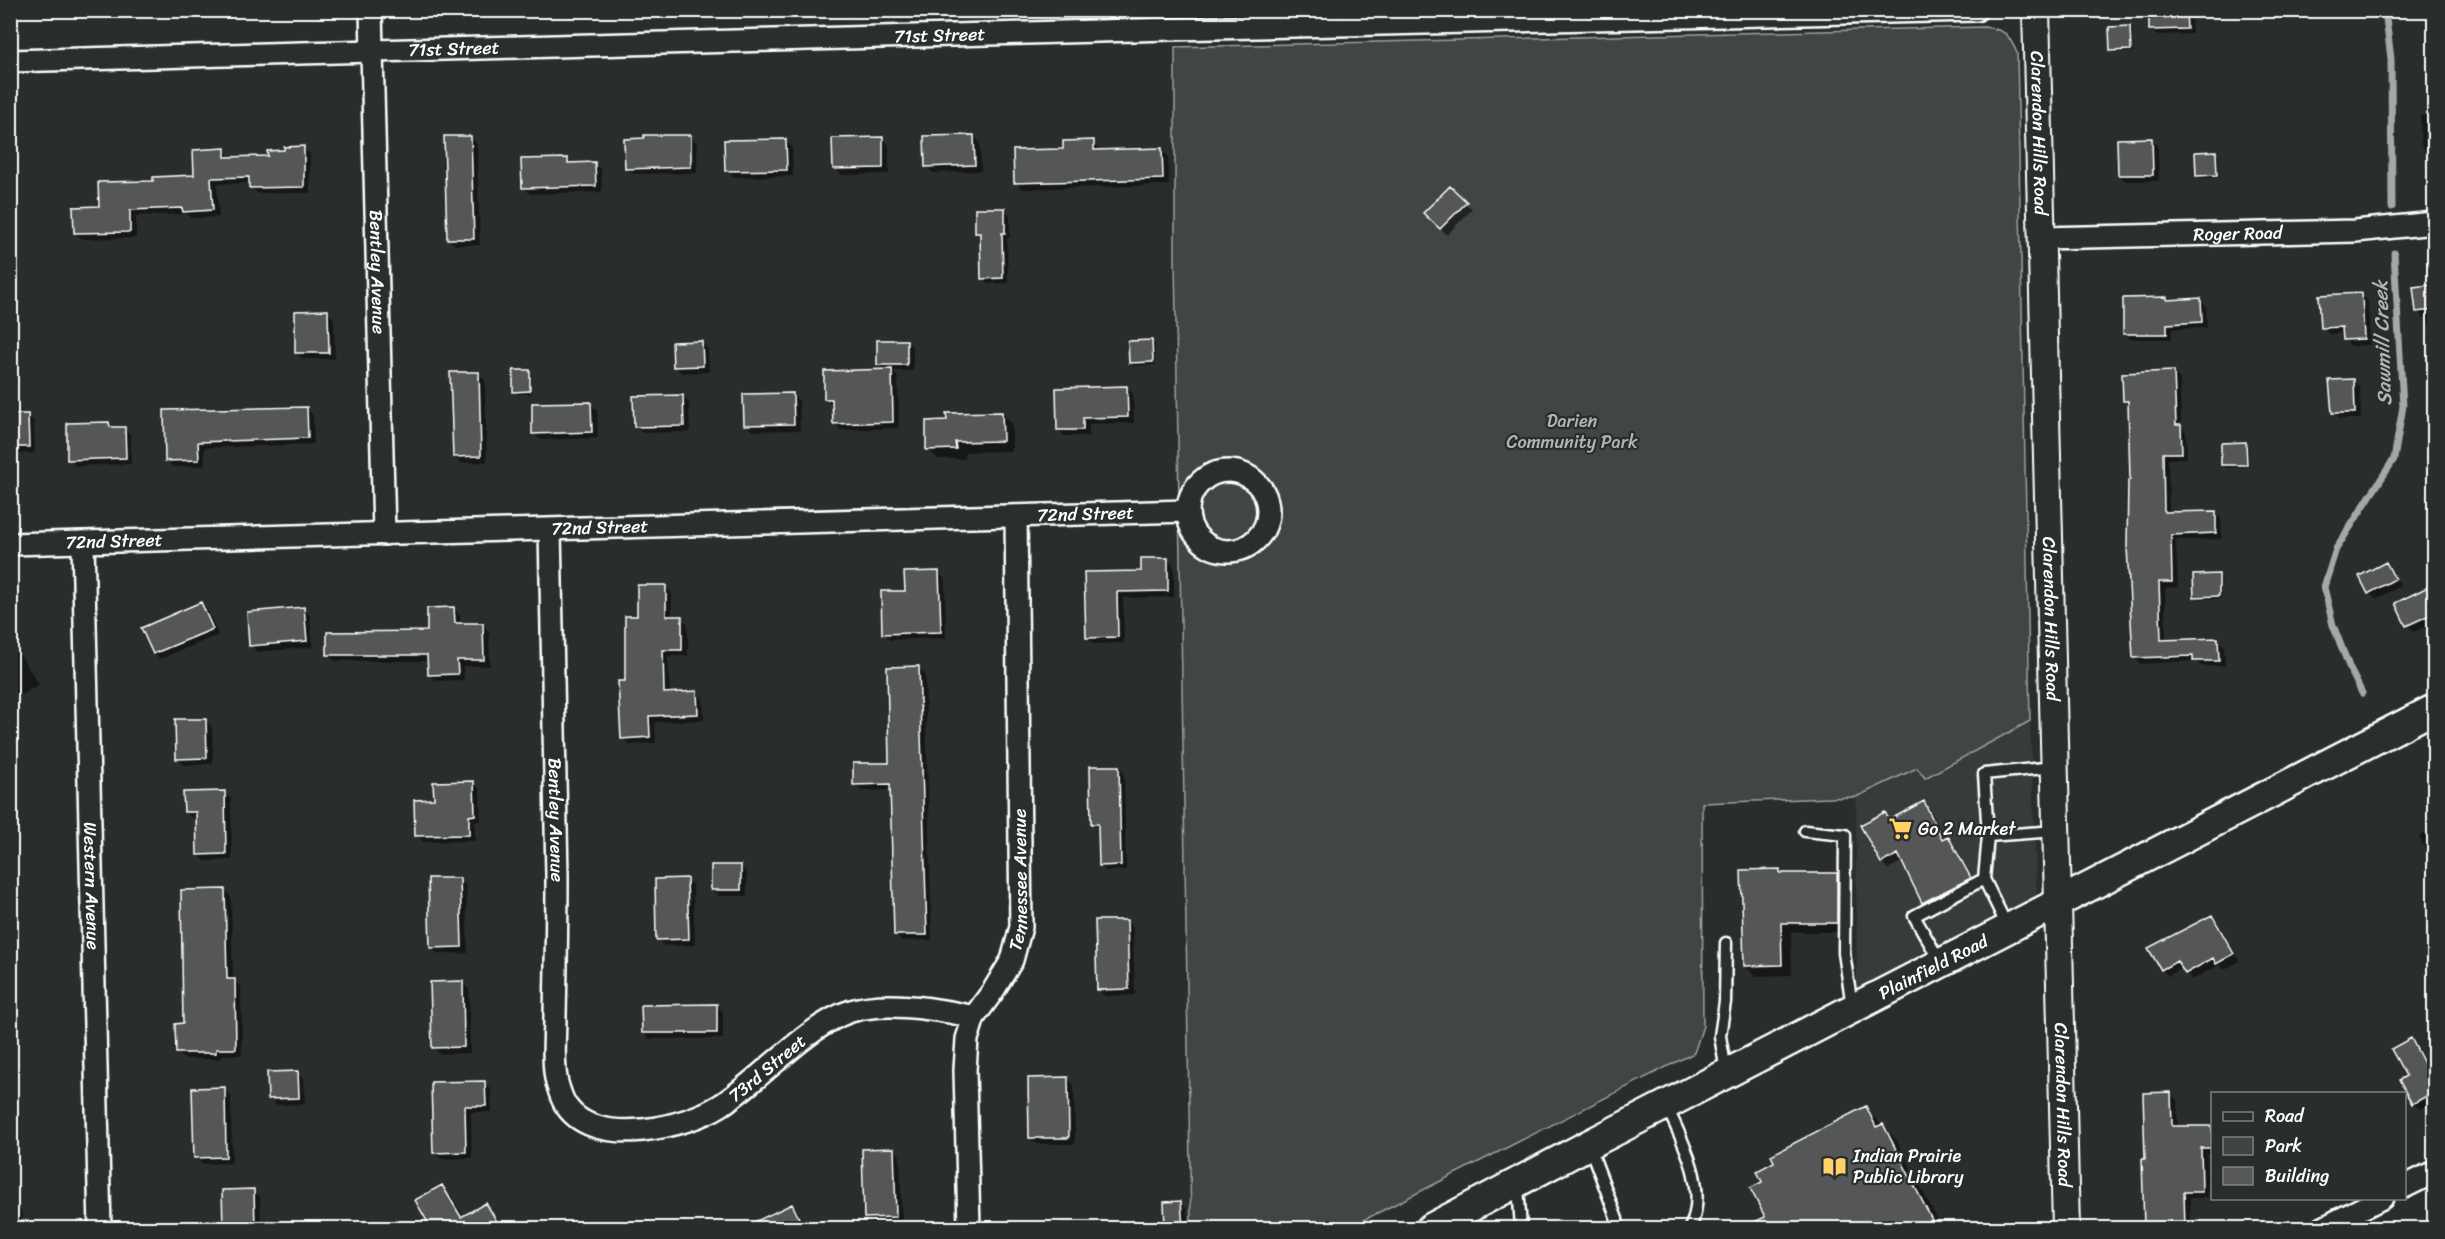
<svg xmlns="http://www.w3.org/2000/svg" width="2445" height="1239" font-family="Sriracha,sans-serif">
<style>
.built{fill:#373a3b}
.green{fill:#414445;stroke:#a0a2a2;stroke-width:1.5}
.shadow{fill:#0007}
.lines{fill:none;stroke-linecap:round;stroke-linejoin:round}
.stream{stroke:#a6a7a7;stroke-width:7}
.building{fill:#555758;stroke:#fff;stroke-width:1.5}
.service-casing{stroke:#fff;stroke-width:15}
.minor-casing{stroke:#fff;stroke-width:26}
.tertiary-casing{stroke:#fff;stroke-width:30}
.secondary-casing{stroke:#fff;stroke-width:33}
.service{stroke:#2a2d2e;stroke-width:10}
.minor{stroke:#2a2d2e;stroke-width:21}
.tertiary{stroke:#2a2d2e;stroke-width:26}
.secondary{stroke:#2a2d2e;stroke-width:28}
.labels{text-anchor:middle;stroke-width:4.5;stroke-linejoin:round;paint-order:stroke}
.street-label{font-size:18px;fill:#fff;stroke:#2a2d2e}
.park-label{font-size:18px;fill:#b3b4b5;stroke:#2a2d2e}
.poi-label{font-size:18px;fill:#fff;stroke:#2a2d2e;text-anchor:start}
.water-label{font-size:20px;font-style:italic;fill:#b4b6b6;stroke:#2a2d2e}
</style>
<rect width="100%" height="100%" fill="#2a2d2e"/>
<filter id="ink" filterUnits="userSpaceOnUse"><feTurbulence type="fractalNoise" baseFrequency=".0167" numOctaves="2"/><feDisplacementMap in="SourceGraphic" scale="12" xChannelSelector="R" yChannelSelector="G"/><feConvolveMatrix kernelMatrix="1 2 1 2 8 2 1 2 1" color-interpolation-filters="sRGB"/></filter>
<g filter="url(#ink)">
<path class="built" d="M2030,721l7,180 -180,96 -1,-200 61,-29 8,10z"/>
<path class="green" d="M1984,27c22,3 24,6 33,26l13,668 -105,57 -8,-10 -61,29 -154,6 1,223 -9,27 -346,175h-157l-16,-969v-212z"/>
<path class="shadow" d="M2150,10h41l1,24 -36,1 -6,-6z
M2129,27l3,3 1,22 -19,1 -2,-3z
M2420,116h14v35l-7,1 -6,-7z
M690,136l7,7v30l-64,1 -7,-6z
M974,136l6,7 1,28 -48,2 -7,-7z
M471,137l6,7 3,101h-25l-7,-6z
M882,138l7,7v29l-48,1 -6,-7z
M785,140l7,7 1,29 -60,1 -6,-7z
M2152,140l6,6 1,35h-33l-7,-6z
M1093,142l7,9 62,-1 6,6 1,29 -147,4 -6,-7 49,-32z
M303,148l7,6v39h-53l-7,-6v-4l-33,1 2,33 -28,1 -4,-4 -51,2v22l-54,1 -7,-6 25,-25 54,-26 42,-5 28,-27 7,8h38z
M2215,153l3,3 1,22h-19l-3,-2z
M567,159l5,5h23l6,6 1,22 -72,2 -6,-6z
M1450,188l22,21 -25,26 -22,-22z
M10,202l5,4v29h-5z
M1004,209l6,6v23h-3l1,45 -20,1 -6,-6 -1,-41 -4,-5z
M2429,286l5,6v37l-6,-7 -1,-4h-3l-6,-6z
M2362,295l6,6 2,44 -19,1 -7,-7v-6l-15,1 -7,-7z
M2166,299l2,2 32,-1 6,6 1,22 -35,1v10h-42l-6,-5z
M328,312l6,7 1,40h-32l-6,-6z
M907,341l6,7v23h-21l6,6 1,51 -58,2 -7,-7 -2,-18 -6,-7 59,-27 -6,-7z
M702,342l6,7 1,23 -28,1 -6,-7z
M1152,342l3,3v20l-22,1 -2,-3z
M529,372l3,3v19h-14l-3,-3z
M478,373l7,7 2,82 -26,1 -7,-6z
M2173,373l7,6 1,48 5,5 1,26 -19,1 1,55 46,-2 6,6 1,21 -46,1 2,47 -13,1 1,53 52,-1 6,6 1,20h-24l-5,-5 -56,3 -6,-7 -4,-251 -6,-6z
M2353,381l7,6 1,32h-21l-7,-7z
M1127,388l6,6 1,29 -45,1v12h-24l-7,-6z
M792,394l7,7 1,29 -48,1 -7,-7z
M683,397l6,6 1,29 -48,1 -7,-7z
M591,404l6,6 1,28 -57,2 -7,-7z
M307,409l6,6 1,29 -110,4 1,18 -32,1 -6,-7 -2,-49z
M1002,413l10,11v27l-47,1v7h-27l-10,-10 20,-27z
M27,415l7,7 1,31 -25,1v-38z
M109,423l5,6 10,-1 7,7v29l-56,2 -6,-7z
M2246,444l2,3 1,20 -23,1 -3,-3z
M1167,559l7,7v31l-51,1 1,45 -30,1 -7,-6 -1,-64 57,-1z
M2385,564l7,6 9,16 -25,13 -7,-6z
M938,572l7,7 1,59 -56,2 -6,-7 22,-41z
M2218,575l3,3v21h-23l-3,-2z
M2433,586l1,36 -20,10 -7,-7 -10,-21z
M666,587l6,6v25h9l7,6v32h-20l2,38 26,-1 7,6 1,21 -49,2 1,21 -27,2 -6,-7 3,-56 13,-64z
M201,604l7,7 10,24 -58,24 -6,-6z
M304,609l6,6 3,32 -56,5 -6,-7z
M454,609l6,6 1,10h22l6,6 1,35h-27l1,14 -28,1 -7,-6v-14h-94l-7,-6 101,-22z
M10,640l29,44 -27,17 -2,-2z
M919,668l6,6 7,266 -30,1 -6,-6 -4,-145 -31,1 -6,-7 36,-20z
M205,720l7,7 1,37 -29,1 -6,-7z
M1119,767l5,6 2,97 -20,1 -6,-6v-36l-8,-6z
M473,783l7,6 1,32 -6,1v19l-52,1 -6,-6 18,-36z
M224,793l7,6 1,61 -27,1 -7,-7v-36h-6l-7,-6z
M1924,803l6,6 15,30 2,-1 7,6 22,40 -46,24 -6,-6 -21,-41 -15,8 -6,-6 -20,-38 22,-11 7,7z
M2434,828v37l-15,-28z
M740,866l7,7v23h-28l-7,-7z
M1779,871l4,3h54l10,11 -1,47h-55l1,43 -36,1 -11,-10z
M460,879l6,7 2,67 -30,1 -7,-7z
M687,880l6,6 2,59 -31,1 -6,-7z
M225,890l6,7 2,83 8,7 1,68h-20v4h-38l-6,-6z
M10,894l5,5v23h-5z
M2211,917l7,6 22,38 -16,9 -5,-5 -27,15 -9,-12 -15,8 -6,-7 -12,-21z
M1127,921l6,7 2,67 -30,1 -7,-7z
M462,983l7,6 1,64 -30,1 -7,-7z
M717,1006l6,6v27h-73l-7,-6z
M2411,1040l6,7 11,20 6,-3v38l-14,7 -7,-6 -5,-26z
M297,1073l7,6 1,25 -29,1 -7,-7z
M1068,1079l6,6 1,59h-38l-7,-6z
M484,1083l7,6 1,23h-21l1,46 -31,1 -7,-7 -2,-68z
M224,1089l7,7 1,67 -30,1 -6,-7z
M2170,1093l7,7 1,27h34v27h-5l1,44h-18l1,30h-45l-2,-68h3z
M1865,1108l31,31 46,89h-188l-2,-3 15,-8z
M894,1149l6,7 2,67 -30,1 -6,-6z
M442,1187l10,10 12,20 21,-12 10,10 9,13h-71l-16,-27z
M254,1191l6,6 1,31h-36l-1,-36z
M1165,1203h16l6,6 1,19h-22z
M10,1206h6l6,7 1,15h-13z
M791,1206l7,6 8,16h-76l12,-6 5,6z
M1059,1221l7,7h-34v-6z"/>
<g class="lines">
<path class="stream" d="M2385,10l6,49 1,148
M2362,693l-12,-24 -17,-44 -9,-38 12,-38 58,-90 9,-53 -9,-153"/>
</g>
<path class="building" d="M2149,10h37l1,19 -38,1z
M2130,26l1,24 -21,1 -1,-24z
M644,135h47v32l-66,2 -1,-30 20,-1z
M974,135l1,30 -50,2 -1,-31z
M444,136h27l3,103h-27z
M883,137v31l-50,1 -1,-31z
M2152,138l1,37h-35l-1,-36z
M786,139l1,31 -62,1 -1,-31z
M1094,140v10l68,-2 1,31 -149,4 -1,-33 50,-1v-8z
M304,146v41l-55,1v-11l-38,1 2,32 -30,2 -1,-4 -52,2v22l-56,1 -1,-26 26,-1 -1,-24 55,-1v-4l41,-2 -1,-25 32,-2v9l43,-1 -1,-5 17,-1v-3z
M2216,151l1,24 -21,1 -1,-24z
M568,158v5l27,-1 1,24 -74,2 -1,-29z
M1450,186l17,16 -27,27 -17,-16z
M975,208h30v25h-3l1,45 -22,1 -1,-46h-5z
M2430,285l4,25 -18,2 -3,-25z
M2362,293l2,46 -21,1 -1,-13 -21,1 -2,-33z
M2167,297v3l34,-2 1,24 -35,2v10h-44v-36z
M328,310l1,43h-34v-42z
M877,340h30v25h-30z
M1152,340l1,22 -24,1 -1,-22z
M702,341l1,25 -30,1 -1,-25z
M892,369l1,53 -60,2 -1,-25h-8v-28z
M513,370h17v21l-17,1z
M2174,371l2,54h5l1,28h-19l1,59 52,-1v22l-45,2 1,47h-13l2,58 57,-2 1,23h-26v-5l-60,2 -6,-111 1,-67h2l-2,-79h-5l-1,-28z
M450,372h29l2,84 -28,1z
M2354,379l1,34h-23l-3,-33z
M1127,386l1,31 -45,1v12h-26l-1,-42z
M793,393l1,31 -50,1 -1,-31z
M683,395l1,31 -50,1 -1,-31z
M591,402l1,30 -60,2v-31z
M307,407l1,31 -110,4 1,18 -34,1 -1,-51z
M1002,412l1,29 -48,1 1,7 -30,1v-29l21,-1 -1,-7z
M10,414h18l1,33h-19z
M109,422l1,5h15l1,31 -59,2v-37z
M2246,442l1,23h-26v-22z
M1141,558h27v33l-51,1 1,45 -32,1 -2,-66 57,-1z
M2386,562l9,17 -27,15 -9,-18z
M939,571l2,61 -59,2 -1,-43h24l-1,-19z
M2219,574v22l-25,1 -1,-22z
M2434,584v29l-28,13 -11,-23z
M637,585h29v31h16v34h-19l1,43 33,-2 1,23 -49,2 1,21 -29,2 -3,-58h7v-65h12z
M201,602l12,27 -60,25 -12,-26z
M304,607l3,34 -58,5 -2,-34z
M454,607l1,16h28l1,37h-27l1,14 -30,1 -1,-20h-100v-23l100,-1v-23z
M919,666l8,269h-33l-4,-151 -37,1v-22h36l-2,-96z
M175,719h31l1,39 -31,1z
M1090,766h29l2,99 -22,1 -1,-42h-7z
M474,781l1,34 -6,1v19l-54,1 -1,-36 20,-1 -1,-17z
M225,791l1,63 -29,1 -1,-43h-12l-1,-20z
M1924,801l18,38 6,-3 23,42 -49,25 -24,-49 -17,9 -21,-38 25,-13 4,8z
M711,865h30v25h-30z
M1780,869v4h57v50h-56l1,42 -38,1 -3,-96z
M428,878h32l2,69 -32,1z
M687,878l2,61 -33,1 -1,-61z
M225,889l2,90h8l1,70h-20v4h-40l-1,-29 8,-1 -2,-133z
M2212,915l22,39 -18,10 -3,-6 -28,16 -8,-13 -16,9 -13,-22z
M1095,920h32l2,69 -32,1z
M463,981l1,66 -32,1 -2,-66z
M717,1004v29h-75l-1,-28z
M2411,1038l15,29 8,-5v30l-22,12 -13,-24 7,-4 -15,-27z
M298,1071l1,27 -31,1 -1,-27z
M1068,1077l1,61h-40l-1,-60z
M485,1081l1,25h-21l1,46 -33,1 -2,-71z
M225,1087l1,70 -32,1 -2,-70z
M2171,1092l1,34h40v22h-11l1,44h-18l1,36h-41l-2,-69h3l-2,-66z
M1866,1106l10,21 7,-3 53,104h-194l23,-11 -15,-29 12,-6 -5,-11 17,-9 -3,-7z
M894,1148l2,69 -32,1 -2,-69z
M442,1185l19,32 25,-14 15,25h-70l-16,-28z
M254,1189l1,39h-32l-1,-38z
M1181,1201l2,27h-18l-1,-26z
M792,1204l12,24h-62z"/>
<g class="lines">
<defs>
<path id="service" d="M1805,831l40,4 -1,118 8,53
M1988,836l-4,-62 70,-7
M1984,879l4,-43 68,-5
M1941,963l-27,-47 70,-37 23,47
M1726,1071l-6,-35 5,-34 1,-59
M1666,1105c17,38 43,82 24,123
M1589,1145l28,74 1,9
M1518,1186l3,42"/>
<g id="minor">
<path id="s1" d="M371,10l13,524"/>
<path id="s2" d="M10,61l1160,-32 806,-19"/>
<path id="s3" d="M2042,238l313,-7 79,-8"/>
<circle cx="1228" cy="511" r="40"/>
<path id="s4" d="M550,530c2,115 5,231 7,347 0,46 -1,93 -2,139 0,21 -3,47 2,67 2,7 6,19 10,24 30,42 119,20 154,-2 39,-25 88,-81 130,-94 35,-11 87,-2 123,6"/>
<path id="s5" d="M83,542l17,686"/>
<path id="s6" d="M10,544l1178,-33"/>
<path d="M2404,1187l30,-15"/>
<path id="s7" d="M969,1228l-4,-158 2,-31 7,-22 19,-26 19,-31 9,-33 -5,-410"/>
<path d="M2323,1228l59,-30"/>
</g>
<g id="tertiary">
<path id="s8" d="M2036,10l30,1218"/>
</g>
<g id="secondary">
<path id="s9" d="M1431,1228l157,-83 846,-436"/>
</g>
</defs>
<use href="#service" class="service-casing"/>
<use href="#minor" class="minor-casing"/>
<use href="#tertiary" class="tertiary-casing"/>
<use href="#secondary" class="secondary-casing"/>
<use href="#service" class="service"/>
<use href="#minor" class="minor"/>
<use href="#tertiary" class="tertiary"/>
<use href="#secondary" class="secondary"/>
</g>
</g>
<defs>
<symbol id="supermarket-bare" viewBox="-9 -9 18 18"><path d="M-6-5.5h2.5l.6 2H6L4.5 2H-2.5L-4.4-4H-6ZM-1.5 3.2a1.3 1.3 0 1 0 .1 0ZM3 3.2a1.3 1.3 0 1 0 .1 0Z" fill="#ffd166" stroke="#2a2d2e" stroke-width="2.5" paint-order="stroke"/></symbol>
<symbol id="library-bare" viewBox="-9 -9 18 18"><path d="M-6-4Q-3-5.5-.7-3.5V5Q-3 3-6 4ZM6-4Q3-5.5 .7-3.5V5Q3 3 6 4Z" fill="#ffd166" stroke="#2a2d2e" stroke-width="2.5" paint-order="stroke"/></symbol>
</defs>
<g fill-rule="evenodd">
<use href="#supermarket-bare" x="1884" y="812" width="33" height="33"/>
<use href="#library-bare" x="1818" y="1150" width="33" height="33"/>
</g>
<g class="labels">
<g class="street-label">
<text dy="6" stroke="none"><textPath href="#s2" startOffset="930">71st Street</textPath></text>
<text dy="6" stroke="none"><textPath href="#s2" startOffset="444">71st Street</textPath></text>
<text dy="6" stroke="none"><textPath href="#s8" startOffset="123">Clarendon Hills Road</textPath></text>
<text dy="6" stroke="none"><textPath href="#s3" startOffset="196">Roger Road</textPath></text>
<text dy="6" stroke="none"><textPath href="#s1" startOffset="262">Bentley Avenue</textPath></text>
<text dy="6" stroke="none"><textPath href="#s6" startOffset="1076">72nd Street</textPath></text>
<text dy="6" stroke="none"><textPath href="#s6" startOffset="590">72nd Street</textPath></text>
<text dy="6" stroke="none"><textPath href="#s6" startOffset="104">72nd Street</textPath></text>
<text dy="6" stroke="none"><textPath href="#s8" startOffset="609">Clarendon Hills Road</textPath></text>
<text dy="6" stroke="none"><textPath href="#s4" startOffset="290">Bentley Avenue</textPath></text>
<text dy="6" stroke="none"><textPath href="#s7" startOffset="362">Tennessee Avenue</textPath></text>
<text dy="6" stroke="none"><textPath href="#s5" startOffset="344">Western Avenue</textPath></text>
<text dy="6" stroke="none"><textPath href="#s9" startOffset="566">Plainfield Road</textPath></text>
<text dy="6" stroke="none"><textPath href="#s4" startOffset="804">73rd Street</textPath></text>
<text dy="6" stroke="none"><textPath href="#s8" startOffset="1095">Clarendon Hills Road</textPath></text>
</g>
<g class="park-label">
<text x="1572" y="427">Darien<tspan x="1572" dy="21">Community Park</tspan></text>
</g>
<g class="poi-label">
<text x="1918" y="835">Go 2 Market</text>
<text x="1853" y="1162">Indian Prairie<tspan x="1853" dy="21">Public Library</tspan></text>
</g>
<g class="water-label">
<text transform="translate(2382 343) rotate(-92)" y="7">Sawmill Creek</text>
</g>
</g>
<rect width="2445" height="1239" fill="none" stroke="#2a2d2e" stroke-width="36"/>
<rect x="18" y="18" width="2409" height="1203" fill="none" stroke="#fff" stroke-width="2" filter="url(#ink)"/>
<rect x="2211" y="1092" width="195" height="108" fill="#2a2d2e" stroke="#7f8182" stroke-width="1.5"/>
<rect x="2223" y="1112" width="30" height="9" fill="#2a2d2e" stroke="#7f8182" stroke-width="1.5"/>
<text x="2265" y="1122" font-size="18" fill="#ffffff">Road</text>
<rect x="2223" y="1137" width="30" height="18" fill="#414445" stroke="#7f8182" stroke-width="1.5"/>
<text x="2265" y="1152" font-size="18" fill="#ffffff">Park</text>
<rect x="2223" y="1167" width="30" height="18" fill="#555758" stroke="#7f8182" stroke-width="1.5"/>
<text x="2265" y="1182" font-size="18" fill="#ffffff">Building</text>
</svg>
